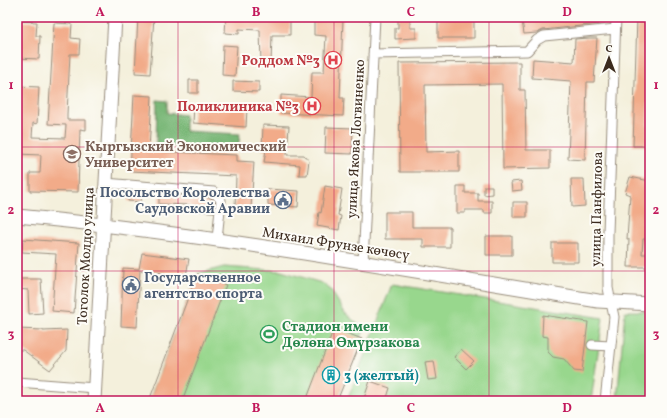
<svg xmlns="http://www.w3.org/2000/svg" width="667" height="418" font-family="Vollkorn,serif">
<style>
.green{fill:#98d78d;stroke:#6a8056}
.forest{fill:#7ab878;stroke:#5a714b}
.building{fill:#f2ab89}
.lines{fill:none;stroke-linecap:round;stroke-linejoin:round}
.street-casing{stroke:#988d7d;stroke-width:11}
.secondary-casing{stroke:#988d7d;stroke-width:15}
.street{stroke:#fff;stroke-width:9}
.secondary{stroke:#fff;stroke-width:13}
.grid{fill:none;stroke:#c2185b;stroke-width:1;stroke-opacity:0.55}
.labels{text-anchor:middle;stroke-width:4;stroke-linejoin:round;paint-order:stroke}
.health-label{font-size:14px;font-weight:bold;fill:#be3a42;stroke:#fdfcf7;text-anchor:end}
.street-label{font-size:14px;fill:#3b2a1e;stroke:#fdfcf7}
.education-label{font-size:14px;font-weight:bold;fill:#785e54;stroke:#fdfcf7;text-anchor:start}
.service-label{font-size:14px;font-weight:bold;fill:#4e5e75;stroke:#fdfcf7;text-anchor:end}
.leisure-label{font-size:14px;font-weight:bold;fill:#27864d;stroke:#fdfcf7;text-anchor:start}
.culture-label{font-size:14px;font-weight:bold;fill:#0d838f;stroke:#fdfcf7;text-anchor:start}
.neatline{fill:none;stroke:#c2185b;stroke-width:1.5}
.grid-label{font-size:13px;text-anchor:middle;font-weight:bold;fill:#c2185b}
</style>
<rect width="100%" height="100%" fill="#fdfcf7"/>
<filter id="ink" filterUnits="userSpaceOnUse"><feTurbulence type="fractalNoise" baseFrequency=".025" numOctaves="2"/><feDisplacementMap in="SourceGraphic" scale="8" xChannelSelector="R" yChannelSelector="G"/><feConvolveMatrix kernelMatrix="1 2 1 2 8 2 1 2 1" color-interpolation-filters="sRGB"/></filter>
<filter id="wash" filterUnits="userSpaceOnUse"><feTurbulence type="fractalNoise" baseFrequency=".012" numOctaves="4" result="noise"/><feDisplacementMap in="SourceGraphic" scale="16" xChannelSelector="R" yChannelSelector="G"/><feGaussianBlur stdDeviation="0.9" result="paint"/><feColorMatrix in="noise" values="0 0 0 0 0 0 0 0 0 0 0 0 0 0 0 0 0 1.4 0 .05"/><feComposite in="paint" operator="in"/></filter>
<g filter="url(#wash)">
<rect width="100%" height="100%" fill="#f4f0dc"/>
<path class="green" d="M224,267l57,4 41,12 9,7 14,23 19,17 -27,71h-188l48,-127z
M392,284l211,34 -12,83h-244z
M625,311h25v90h-33z"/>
<path class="forest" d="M157,100l10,1v12l18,2v16l55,3 -2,15 -82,-4z"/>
<g id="blocks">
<path class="building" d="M138,17h16l-4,57 -15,-1z
M226,17h64v18h-18l-1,28h-10l-1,-33 -21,-1v5l-14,-1z
M398,17h12v11h6v10l-21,1v-11h3z
M550,17h49v7l-56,6 -6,3 -13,1 -2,-14z
M637,17h13l-3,129h-14z
M314,18l29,1 -3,79h4l-1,18 -62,-3v-18l30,2 1,-25h12l2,-36 -12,-1z
M438,18h36v20h-36z
M17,21l20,1 -1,14h4l-1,23 -22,-1z
M54,23l18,1 -1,14 9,1 -1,15h-9l-3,60v6h19v10l-6,-1 -2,63 -48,-1v-18h10l1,-18 -24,-1v-68l22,1 -2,37 -4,-1 -1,14 33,1 1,-13 -18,-1z
M589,38h8l-3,44h-7l-2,78 -17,-1 3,-78 -39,-3 1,-19 41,3 1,-23z
M223,45l14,1 -2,30 -13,-1z
M520,62v28h5l1,60h24v18l-47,1 -1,-85 -77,1 1,67 33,-1v21h-59l-1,-109z
M189,80h9v13h-9z
M233,81l26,1v10l-26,-1z
M134,95l18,1 -3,55 88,4v6l17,1 -3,46h-16l1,-32 -106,-5z
M194,105l53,3 -1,19 -53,-4z
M263,125l26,1 -2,29h17l5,6 -2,14h-8l1,-10 -36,-3 2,-12h-4z
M326,127l27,1 -1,26 -27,-1z
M630,177l20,4v58h-7l-1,15h8v13h-22l1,-28h-2l3,-44 -5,-2z
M571,179h13l1,27 -13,1z
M521,181l1,9 -10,1 -1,-9z
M325,186l17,3 -4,26 3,1 -2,14 -22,-4 2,-14 2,1z
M457,186h8v7h13v8h14v12h-8v-3h-19v3h-8z
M484,186h8v8l-8,1z
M268,189l31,2 -1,16 -30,-2z
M129,192l13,1 -1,9 -13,-1z
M159,193l52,5 4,4 -1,10 -25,-1 1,-6 -31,-1z
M513,202h14v15h-14z
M385,212h27v15h38v20h-27v-8h-38z
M486,236h26v19h-26z
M23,239l56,4 -5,70 -22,-2 4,-57 -34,-2z
M552,243h26v19h-26z
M142,253l47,6 -3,17 -46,-6 -3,57 -16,-1 2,-58 16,1z
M197,274l29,11 -44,116h-33z
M17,279h24l2,34 -14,1 -1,-24 -11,-1z
M543,315l45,7 -6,50 -8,-1 -10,-12 -11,-2 -5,-5v-15l-6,-1z
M334,328l28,11 -25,62h-31z
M17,329l26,1v1l24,-1 -1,21 -16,19 -27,-20h-6z
M461,349l13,12 -8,8 -12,-12z
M434,361l3,18 -9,1 -3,-18z
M370,381l20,7 -4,13h-23z"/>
</g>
</g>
<g filter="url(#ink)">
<use href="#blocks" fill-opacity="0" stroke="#988d7d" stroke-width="1"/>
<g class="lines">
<defs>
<path id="street" d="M373,54l154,-3 10,-11 7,-4 71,-7
M105,183l109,9 7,8 -4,39
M363,263l12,-246
M592,345l19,1
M17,382l78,6
M605,401l9,-84 -6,-29v-56l8,-215"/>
<path id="secondary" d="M17,216c195,18 388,54 581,85l52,3
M94,401l21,-384"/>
</defs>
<use href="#street" class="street-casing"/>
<use href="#secondary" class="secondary-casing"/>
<use href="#street" class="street"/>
<use href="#secondary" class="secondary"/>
</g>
</g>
<path class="grid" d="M178,17v384M334,17v384M489,17v384M17,147h633M17,271h633"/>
<defs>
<symbol id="hospital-ring" viewBox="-11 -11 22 22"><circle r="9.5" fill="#fdfcf7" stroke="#e0444e" stroke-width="1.5"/><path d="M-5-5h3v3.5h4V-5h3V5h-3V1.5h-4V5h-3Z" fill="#e0444e"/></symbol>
<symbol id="university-ring" viewBox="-11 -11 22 22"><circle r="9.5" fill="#fdfcf7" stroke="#8d6e63" stroke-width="1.5"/><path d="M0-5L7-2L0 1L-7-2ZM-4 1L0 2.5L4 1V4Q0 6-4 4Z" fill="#8d6e63"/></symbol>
<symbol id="civic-ring" viewBox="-11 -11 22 22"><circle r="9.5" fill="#fdfcf7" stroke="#5c6f8a" stroke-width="1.5"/><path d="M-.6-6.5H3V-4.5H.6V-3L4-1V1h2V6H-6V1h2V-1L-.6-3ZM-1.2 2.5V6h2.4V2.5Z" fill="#5c6f8a"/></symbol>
<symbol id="stadium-ring" viewBox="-11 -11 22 22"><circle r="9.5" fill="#fdfcf7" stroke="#2e9e5b" stroke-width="1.5"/><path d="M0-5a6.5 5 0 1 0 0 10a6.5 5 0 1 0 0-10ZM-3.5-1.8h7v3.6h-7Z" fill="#2e9e5b"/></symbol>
<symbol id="building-ring" viewBox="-11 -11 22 22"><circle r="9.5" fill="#fdfcf7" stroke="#0f9aa8" stroke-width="1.5"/><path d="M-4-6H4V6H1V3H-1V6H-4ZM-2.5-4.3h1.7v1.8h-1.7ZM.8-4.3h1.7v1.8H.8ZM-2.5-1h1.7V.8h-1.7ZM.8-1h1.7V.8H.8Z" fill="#0f9aa8"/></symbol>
</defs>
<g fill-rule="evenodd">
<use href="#hospital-ring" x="323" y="50" width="20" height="20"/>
<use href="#hospital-ring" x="302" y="96" width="20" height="20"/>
<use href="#university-ring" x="62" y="144" width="20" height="20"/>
<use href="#civic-ring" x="273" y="190" width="20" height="20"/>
<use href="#civic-ring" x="121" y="275" width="20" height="20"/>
<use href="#stadium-ring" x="259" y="324" width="20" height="20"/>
<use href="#building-ring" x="321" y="365" width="20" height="20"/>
</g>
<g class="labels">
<g class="health-label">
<text x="320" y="65">Роддом №3</text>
<text x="299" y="111">Поликлиника №3</text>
</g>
<g class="street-label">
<text transform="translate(355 139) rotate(-87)" y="5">улица Якова Логвиненко</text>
<text transform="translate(596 209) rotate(-89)" y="5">улица Панфилова</text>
<text transform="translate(336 243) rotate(9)" y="5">Михаил Фрунзе көчөсү</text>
<text transform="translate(85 256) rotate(-87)" y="5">Тоголок Молдо улица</text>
</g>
<g class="education-label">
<text x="85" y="151">Кыргызский Экономический<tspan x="85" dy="16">Университет</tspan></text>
</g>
<g class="service-label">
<text x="270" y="197">Посольство Королевства<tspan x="270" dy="16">Саудовской Аравии</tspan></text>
<text x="144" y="282" text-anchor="start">Государственное<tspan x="144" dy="16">агентство спорта</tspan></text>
</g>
<g class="leisure-label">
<text x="282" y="331">Стадион имени<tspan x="282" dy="16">Дөлөна Өмүрзакова</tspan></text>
</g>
<g class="culture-label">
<text x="344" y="380">3 (желтый)</text>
</g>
</g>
<rect width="667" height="418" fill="none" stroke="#fdfcf7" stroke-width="44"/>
<g transform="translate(609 58)" stroke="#fdfcf7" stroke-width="3" paint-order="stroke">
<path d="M0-3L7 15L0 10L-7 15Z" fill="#3b2a1e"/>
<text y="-6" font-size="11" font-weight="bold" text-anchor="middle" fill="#3b2a1e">С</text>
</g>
<rect x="22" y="22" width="623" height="374" class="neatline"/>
<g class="grid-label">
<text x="100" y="16">A</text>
<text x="256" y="16">B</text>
<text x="411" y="16">C</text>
<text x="567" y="16">D</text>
<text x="11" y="89">1</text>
<text x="656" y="89">1</text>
<text x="11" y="214">2</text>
<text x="656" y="214">2</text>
<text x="11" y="338">3</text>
<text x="656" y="338">3</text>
<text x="100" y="412">A</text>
<text x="256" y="412">B</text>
<text x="411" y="412">C</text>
<text x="567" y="412">D</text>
</g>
</svg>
